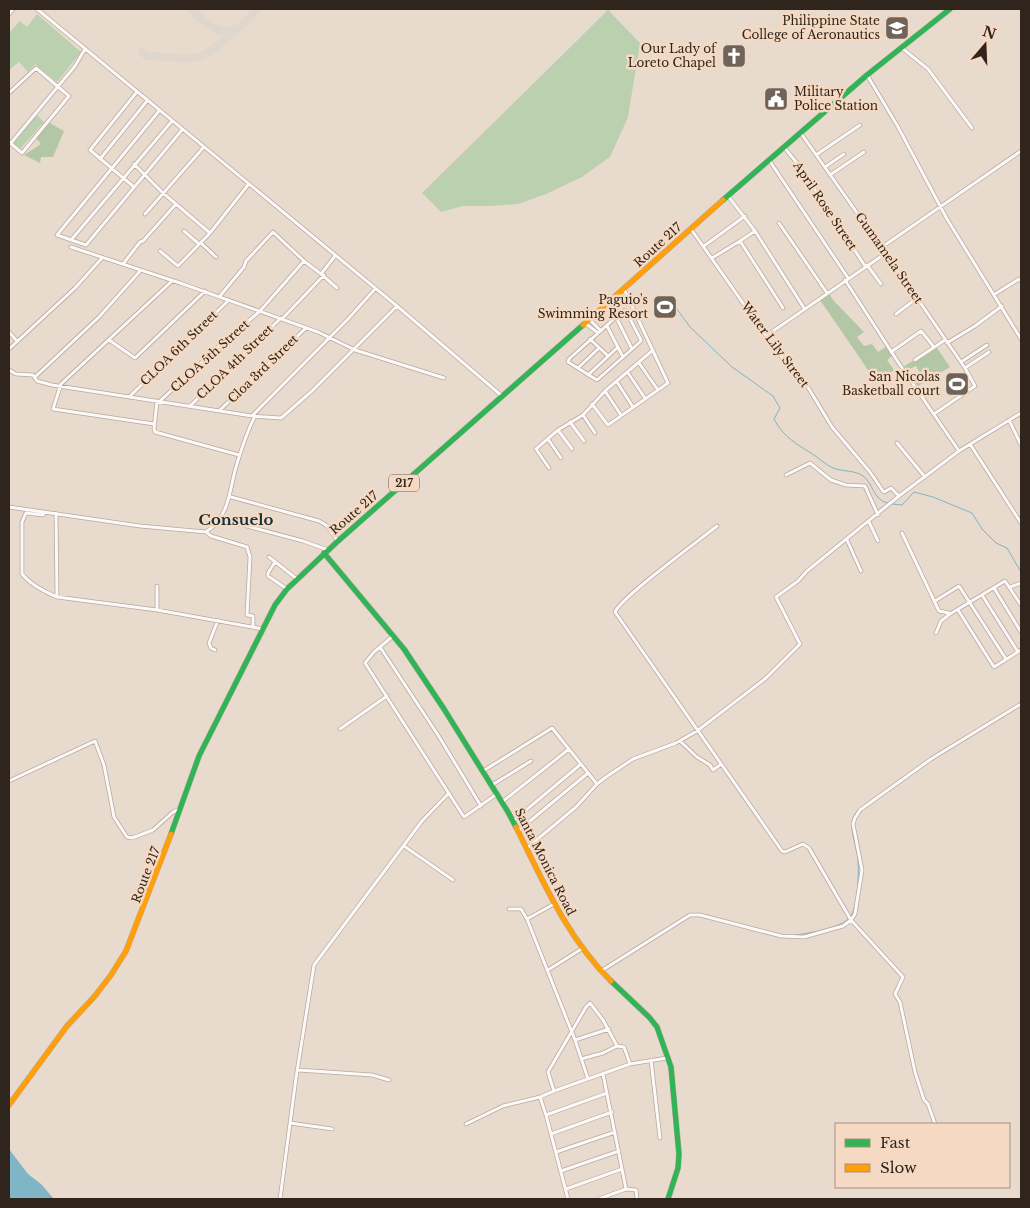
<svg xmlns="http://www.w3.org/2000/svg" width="1030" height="1208" font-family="'Libre Baskerville',serif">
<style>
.green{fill:#bbd0af}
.forest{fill:#b3c7a6}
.water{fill:#7fb5c4}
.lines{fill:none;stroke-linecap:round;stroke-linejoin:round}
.stream{stroke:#7fb5c4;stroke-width:1}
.taxiway{stroke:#dfd6ce;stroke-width:8}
.street-casing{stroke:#b5a99f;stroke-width:4.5}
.fast-casing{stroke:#b5a99f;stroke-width:6}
.slow-casing{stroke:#b5a99f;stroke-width:6}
.street{stroke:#fcf9f8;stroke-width:3}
.fast{stroke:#30b455;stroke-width:5}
.slow{stroke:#ff9f0a;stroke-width:5}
.labels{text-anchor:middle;stroke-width:5;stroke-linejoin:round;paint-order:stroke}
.shield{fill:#f5d9c2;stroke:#6a5b4e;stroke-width:1}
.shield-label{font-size:11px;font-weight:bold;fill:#2f251c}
.poi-label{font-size:12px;fill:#2f251c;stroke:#f5d9c2;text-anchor:end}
.street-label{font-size:12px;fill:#2f251c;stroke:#f5d9c2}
.quarter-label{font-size:15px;font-weight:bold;fill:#113239;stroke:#f5d9c2}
</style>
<rect width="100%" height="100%" fill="#e9dace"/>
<path class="green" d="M608,10l32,33 -12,74 -18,40 -28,20 -36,17 -28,10 -28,2h-27l-22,6 -19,-19z
M37,14l44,38 -24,30 -22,-18 -7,8 -9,-10 -10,8v-37l11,-12 7,6z
M34,112l10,10 -24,27 -9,-8z"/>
<path class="forest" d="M46,121l18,10 -11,26h-12l-1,6 -16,-8 17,-11 -6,-7z
M829,293l4,7 31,32 -7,5 7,9 8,-2 6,8 8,-5 6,9 -5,4 7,10 -17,13 -57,-83z
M937,348l13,19 -32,19 -5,-8 7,-5 -4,-7 -9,4 -3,-4z"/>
<path class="water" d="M9,1149l19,25 13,10 13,15h-45z"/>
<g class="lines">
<path class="stream" d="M676,308l14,19 42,40 41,29 7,12 -6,11c10,19 23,25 40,36 6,4 12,10 19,13 10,4 22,2 30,8 10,6 10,25 25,27
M892,504l10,1 12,-13 19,5 39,16 10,16 14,14 11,5 14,24
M852,822l3,-8
M796,935c13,-2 46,-7 54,-18 8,-10 9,-44 8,-57 -1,-12 -6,-22 -6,-34"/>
<path class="taxiway" d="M190,9c12,11 30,30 48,19 7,-5 14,-13 20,-19
M142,52l5,4c15,0 42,5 55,0 13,-6 24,-18 35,-27"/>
<defs>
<path id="street" d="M37,9l360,297 105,90
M9,14l4,-5
M902,48l26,21 44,59
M867,75l30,50 50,94 74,120
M9,93l27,-25 33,28 -47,57 -13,-11
M159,111l-102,124 29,10 96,-115
M800,132l117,166 48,70 10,18 -41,28
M11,143l64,-77 10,-17
M784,147l16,20 65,99
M816,155l44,-30
M100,159l47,-58
M769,160l79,118
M134,164l29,29 47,40 -32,33 -18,-15
M825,167l19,-13
M830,175l34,-23
M134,187l-44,-37 46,-57
M728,196l27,35 49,77
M145,214l58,-66
M779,223l48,70
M691,229l87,124 25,26 29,48 38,45 13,19 1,1 7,-4 8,8
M184,231l15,13
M210,233l38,-48
M71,240l101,-119
M740,241l15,-10
M201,243l15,14
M704,246l41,-30
M71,247l109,36 138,49 37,18 89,28
M882,247l139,-96
M335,256l-14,18 16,14
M712,258l28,-17 43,67
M123,264l17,-22 3,-1 33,-37
M867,265l14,19
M845,280l53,82 61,89
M995,294l24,-15 2,2
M220,296l24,-29 2,-6 27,-29 31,29 17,13
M624,310l2,1 15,29 -1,2 -43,38 -29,-18 1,-3z
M896,314l21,-16
M616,317l16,32
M282,319l42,-44
M589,319l12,12
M585,323l13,10
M607,326l16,31
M9,332l8,9
M766,336l120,-83
M590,339l18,17
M109,340l26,18 70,-67
M947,343l28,-17 27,-20
M9,349l66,-61 27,-30
M891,352l30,-21 13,16
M915,360l30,-20
M961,362l26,-17
M639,363l19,27
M578,368l21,-20
M965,368l24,-16
M9,370l7,4 17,1 4,6 15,4 200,31 29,2 31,-27 85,-85
M628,373l17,25
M588,375l30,-28
M35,377l64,-60 42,-47
M617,382l16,25
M605,391l16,24
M129,397l100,-97
M157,401l-3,28 1,3 84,23
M160,401l56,-52 44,-38 44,-50
M592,404l16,21 60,-42 -44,-94
M190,406l91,-88
M220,410l86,-82
M583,415l12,18
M252,416l96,-97 27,-30
M1009,420l12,25
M570,422l14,19
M154,424l-101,-15 8,-25 111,-103
M558,430l14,19
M548,439l13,19
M897,443l28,34
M970,444l51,79
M549,468l-13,-19 22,-19 25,-15 22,-24 48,-41
M786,475l24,-12 21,17 15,5 19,1 13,29
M231,497l88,24 7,4 12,16
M9,507l131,19 66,6 5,4 36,11 3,10 -3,58 6,1v11
M45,512l-2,3 -17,-2 -4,9v52c8,10 23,18 35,23l100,13 106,19
M56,513l1,84
M219,520l24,5 60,16 25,9
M869,522l9,19
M717,526c-16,13 -97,72 -102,86l167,239 3,1 18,-8 6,4 42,72 52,57 -8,17 5,8 15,70 9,28 4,4 7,20
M206,532c24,-16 23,-41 30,-65 5,-17 11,-35 19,-51
M902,533l37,78 10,2
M847,540l14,31
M269,557l28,22
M275,562l-7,11v3l19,13
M1010,587l11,-4
M994,588l27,44
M982,595l36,57
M935,601l24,-15 47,73
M157,610v-24
M958,610l36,57 27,-17
M936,633l5,-12 9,-7 55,-33 16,24
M393,636l-19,16 -9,11 99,154 33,-23
M380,647l58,88 43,71
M215,650l-4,-2 -2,-5 9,-23
M340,729l47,-33
M680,741l17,16 13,8 3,5 7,-5
M483,771l69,-43 45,56
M9,781l86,-40 9,24 10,52 13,20 5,1 21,-8 20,-18 7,-3
M492,785l39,-24
M502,802l67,-53
M513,821l68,-57
M518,831l70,-58
M404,846l49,34
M527,848l49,-41 21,-23 9,-7 27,-18 43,-16 21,-12 69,-53 34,-34 -24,-47 22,-16 9,-10 92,-75 60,-45 62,-38
M509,909h12l6,10 48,121 13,39
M527,919l27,-15
M548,970l35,-22
M601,971l89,-56h10l81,21 23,1 39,-11 8,-6 4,-6 7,-44 -9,-46 2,-6 5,-8 71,-51 90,-55
M575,1040l34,-11
M581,1059l22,-6 14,-7
M651,1060l9,78
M298,1070l74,5 17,5
M603,1074l23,115
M554,1091l-6,-19 38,-65 4,-4 13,17 14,26 7,1 6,17
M540,1097l6,18 22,84
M546,1115l61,-22
M290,1123l42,6
M466,1124l37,-18 37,-9 14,-6 76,-27 37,-6
M551,1134l61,-22
M556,1152l59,-20
M561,1171l58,-20
M566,1189l56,-20
M604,1197l22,-8 10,1 1,9
M280,1199l16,-121 18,-113 108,-144 27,-28
M599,1199l5,-2 1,2"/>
<path id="fast" d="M723,200l144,-125 83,-66
M324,553l80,96 40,60 64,103 8,15
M171,834l28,-78 76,-151 12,-16 51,-48 245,-216
M611,981l38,36 8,10 14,40 8,87 -1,14 -10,31"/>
<path id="slow" d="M583,325l140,-125
M516,827c27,54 51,111 95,154
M9,1105l58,-79 27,-29 17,-22 15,-24 45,-117"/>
</defs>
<use href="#street" class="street-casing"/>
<use href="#fast" class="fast-casing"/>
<use href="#slow" class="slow-casing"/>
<use href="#street" class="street"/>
<use href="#fast" class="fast"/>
<use href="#slow" class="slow"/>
</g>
<defs>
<symbol id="university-square" viewBox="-11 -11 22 22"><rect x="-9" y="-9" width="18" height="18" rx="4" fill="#70645a" stroke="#f5d9c2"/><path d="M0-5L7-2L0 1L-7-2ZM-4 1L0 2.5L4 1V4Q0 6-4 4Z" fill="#fff"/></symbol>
<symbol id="church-square" viewBox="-11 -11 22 22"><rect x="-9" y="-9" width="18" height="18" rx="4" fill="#70645a" stroke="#f5d9c2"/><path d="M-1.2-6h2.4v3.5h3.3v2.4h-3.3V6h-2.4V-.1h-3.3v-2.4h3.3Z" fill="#fff"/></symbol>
<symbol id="civic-square" viewBox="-11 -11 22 22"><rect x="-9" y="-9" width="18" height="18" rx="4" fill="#70645a" stroke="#f5d9c2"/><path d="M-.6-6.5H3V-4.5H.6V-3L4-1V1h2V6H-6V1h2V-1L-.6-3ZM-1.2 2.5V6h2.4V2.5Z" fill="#fff"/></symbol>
<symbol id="stadium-square" viewBox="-11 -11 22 22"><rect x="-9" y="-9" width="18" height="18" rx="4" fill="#70645a" stroke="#f5d9c2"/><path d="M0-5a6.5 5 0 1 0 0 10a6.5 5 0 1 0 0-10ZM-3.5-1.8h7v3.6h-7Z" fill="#fff"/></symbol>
</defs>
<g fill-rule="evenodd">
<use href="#university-square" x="883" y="14" width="28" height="28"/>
<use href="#church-square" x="720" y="42" width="28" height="28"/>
<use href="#civic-square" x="762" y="85" width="28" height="28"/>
<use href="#stadium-square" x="651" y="293" width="28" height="28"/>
<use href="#stadium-square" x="943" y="370" width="28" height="28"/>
</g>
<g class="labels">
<rect class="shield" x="389" y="474.5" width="30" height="17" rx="4"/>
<g class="shield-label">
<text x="404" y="487">217</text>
</g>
<g class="poi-label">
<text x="880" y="25">Philippine State<tspan x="880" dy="14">College of Aeronautics</tspan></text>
<text x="716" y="53">Our Lady of<tspan x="716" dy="14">Loreto Chapel</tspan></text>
<text x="794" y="96" text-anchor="start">Military<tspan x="794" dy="14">Police Station</tspan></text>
<text x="648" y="304">Paguio's<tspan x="648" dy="14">Swimming Resort</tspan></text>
<text x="940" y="381">San Nicolas<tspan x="940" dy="14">Basketball court</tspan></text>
</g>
<g class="street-label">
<text transform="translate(825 206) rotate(56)" y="4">April Rose Street</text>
<text transform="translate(658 245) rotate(-42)" y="4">Route 217</text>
<text transform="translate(889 258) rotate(55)" y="4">Gumamela Street</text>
<text transform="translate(775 345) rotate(53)" y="4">Water Lily Street</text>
<text transform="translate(179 348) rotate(-44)" y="4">CLOA 6th Street</text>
<text transform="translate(210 356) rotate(-42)" y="4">CLOA 5th Street</text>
<text transform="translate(235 362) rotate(-44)" y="4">CLOA 4th Street</text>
<text transform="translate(263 369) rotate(-44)" y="4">Cloa 3rd Street</text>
<text transform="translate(354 513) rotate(-41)" y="4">Route 217</text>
<text transform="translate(545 862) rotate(63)" y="4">Santa Monica Road</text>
<text transform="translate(146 875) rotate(-69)" y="4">Route 217</text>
</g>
<g class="quarter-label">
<text x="236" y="525">Consuelo</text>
</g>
</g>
<rect width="1030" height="1208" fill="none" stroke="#2f251c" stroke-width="20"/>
<rect x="835" y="1123" width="175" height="65" fill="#f5d9c2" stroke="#a69180"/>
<rect x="845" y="1139" width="25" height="8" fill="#30b455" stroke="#a69180"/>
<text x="880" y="1148" font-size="15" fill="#2f251c">Fast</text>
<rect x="845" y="1164" width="25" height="8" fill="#ff9f0a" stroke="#a69180"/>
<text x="880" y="1173" font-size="15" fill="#2f251c">Slow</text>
<g transform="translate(985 45) rotate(19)" stroke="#f5d9c2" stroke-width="4" paint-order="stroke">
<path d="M0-4L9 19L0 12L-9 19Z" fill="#2f251c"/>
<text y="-8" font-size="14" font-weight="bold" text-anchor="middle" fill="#2f251c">N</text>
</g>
</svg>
